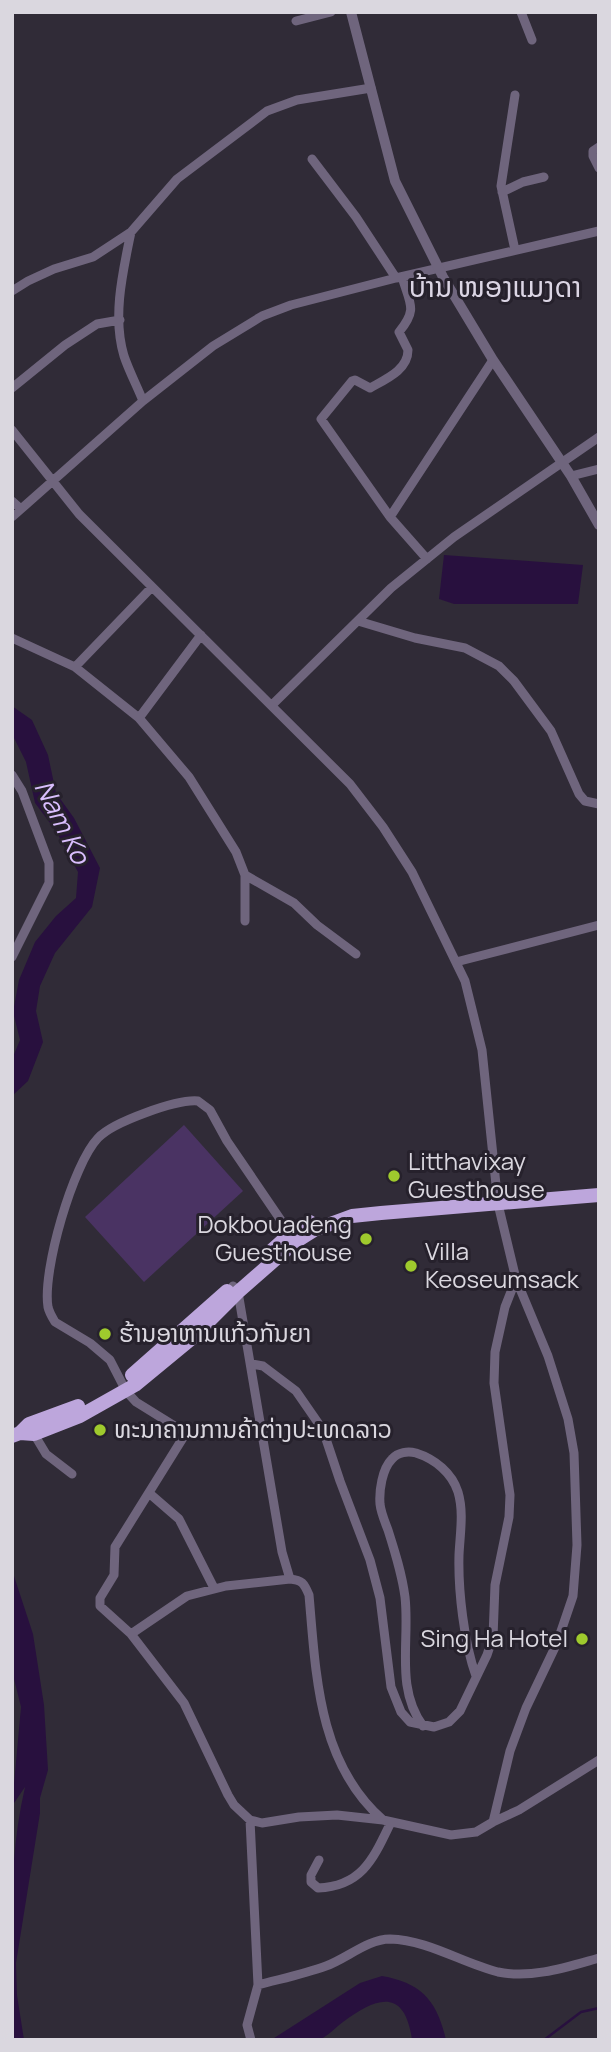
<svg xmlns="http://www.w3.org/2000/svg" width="611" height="2052" font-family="Manrope,'Noto Sans Lao',sans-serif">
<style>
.pitch{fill:#4a3363}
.water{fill:#28103e}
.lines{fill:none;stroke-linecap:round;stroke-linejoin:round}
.stream{stroke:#28103e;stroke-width:2.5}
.minor{stroke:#6f657d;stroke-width:9}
.tertiary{stroke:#6f657d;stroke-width:10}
.trunk{stroke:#bda6dc;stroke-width:14}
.poi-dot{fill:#9fca2d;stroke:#26212c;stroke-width:2.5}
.labels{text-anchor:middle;stroke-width:6;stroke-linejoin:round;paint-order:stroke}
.poi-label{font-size:24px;fill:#dad7df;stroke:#26212c;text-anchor:start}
.water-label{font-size:26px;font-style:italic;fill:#d9befd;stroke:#26212c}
.quarter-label{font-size:28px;fill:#dbd5e4;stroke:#26212c}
</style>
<rect width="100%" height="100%" fill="#302b37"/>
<path class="pitch" d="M184,1125l59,66 -99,91 -59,-65z"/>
<path class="water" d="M444,555l139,10 -5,39h-124l-15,-5z
M12,706l20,14 16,35 8,38 18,25 26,50 -8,39 -37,46 -15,33 -4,25 7,31 -15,39 -16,15v-37l8,-19 -7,-28 6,-32 16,-38 21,-26 20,-18 2,-26 -22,-41 -21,-28 -9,-41 -14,-28z
M12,1570l21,64 11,71 4,65 -8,28v15l-24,150 1,32 7,45h-12c0,-85 -6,-171 13,-253l-13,19 9,-99 -9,-36z
M382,1976c39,7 55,24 64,64h-34c-7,-53 -36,-43 -69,-18 -7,5 -14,13 -22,17 -10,4 -38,1 -50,1l89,-57z"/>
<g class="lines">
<path class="stream" d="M544,2040l37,-28 18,-4"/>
<path class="minor" d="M521,12l11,28
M296,21l35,-9
M515,95l-14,91 14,64
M599,147l-6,4v5l6,12
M312,159l44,58 40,61
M502,192l21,-10 21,-5
M131,232c-8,39 -19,85 -7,124 5,15 13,30 19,45
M402,277c8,27 16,32 -3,55l9,18c0,20 -22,29 -38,38l-15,-8 -3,1 -31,38 69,98 37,42
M12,291l16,-10 26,-12 39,-12 38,-25 46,-53 90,-68 30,-11 74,-12
M12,388l53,-43 32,-21 23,-4
M12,430l67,84 271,270 33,43 29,45 53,109 17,69 16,154 18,75 32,77 20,63 6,34 3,92 -4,51 -16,47 -31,65 -16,43 -17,71 -17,10 -25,3 -68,-15 -46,-5 -38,2 -37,6 -12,-3 -16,-15 -6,-10 -44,-92 -53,-69 -31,-28v-8l14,-23 1,-28 71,-114 -50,-31 -10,-11 -16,-31 -20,-17 -35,-21c-3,-5 -6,-10 -7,-15 -6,-36 25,-143 50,-169 15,-16 79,-39 100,-37l12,9 17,31 66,97
M571,476l28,-7
M12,501l9,8
M12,517l131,-116 70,-55 49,-30 29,-11 105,-27 203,-47
M390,517l103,-157
M358,621l57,17 50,10 34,18 15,15 37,50 28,63 6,7 14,3
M12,638l63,29 64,51 50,59 47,75 9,23v46
M75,667l77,-80
M273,704l118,-116 63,-51 145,-100
M139,718l62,-83
M12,775l10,16 27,72v20l-37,74
M245,875l49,28 23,22 39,29
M456,962l143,-37
M233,1286l5,6 44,260 8,27
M252,1364l11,2 33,25 27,39 17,51 30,79 10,38 11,89 10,25 9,10 24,5 15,-5 11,-11 27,-56 6,-18 2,-52 14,-68 1,-22 -16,-112 1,-31 10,-45 11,-28
M34,1434l12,20 26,20
M149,1493l30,26 35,69
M131,1634l56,-38 39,-10 64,-7c12,1 14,4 19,16 7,80 9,168 74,225
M423,1726c-28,-38 -13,-85 -18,-129 -3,-23 -10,-45 -17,-67 -3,-8 -7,-17 -8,-26 -1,-13 2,-35 12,-45 6,-7 16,-8 24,-6 19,6 36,20 42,39 6,20 2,42 1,63 -1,35 5,88 17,121
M250,1820l8,165 -11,40 4,15
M493,1822l26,-12 80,-50
M319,1860l-8,15v7l7,6c45,-2 56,-31 73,-66
M258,1985c22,-6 46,-11 68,-19 20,-7 42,-27 64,-27 38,1 72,24 108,33 34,7 69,-5 101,-14"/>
<path class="tertiary" d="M351,12l44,169 48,96 50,83 78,116 28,49"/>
<path class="trunk" d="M270,1252l20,-18 20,-12
M132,1375l95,-84
M20,1433l9,-9 49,-18
M12,1436l8,-3 14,1 46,-18 55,-31 57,-47 46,-46 57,-50 19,-12 38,-14 29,-3 218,-18"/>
</g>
<g class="poi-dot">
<circle cx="394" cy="1176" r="7"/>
<circle cx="366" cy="1239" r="7"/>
<circle cx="411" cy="1266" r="7"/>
<circle cx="105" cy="1334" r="7"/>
<circle cx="100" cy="1430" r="7"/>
<circle cx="582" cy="1639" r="7"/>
</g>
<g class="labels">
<g class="poi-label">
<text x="408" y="1170">Litthavixay<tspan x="408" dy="28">Guesthouse</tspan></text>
<text x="352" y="1233" text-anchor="end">Dokbouadeng<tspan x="352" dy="28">Guesthouse</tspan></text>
<text x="425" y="1260">Villa<tspan x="425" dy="28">Keoseumsack</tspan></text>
<text x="119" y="1342">ຮ້ານອາຫານແກ້ວກັນຍາ</text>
<text x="114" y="1438">ທະນາຄານການຄ້າຕ່າງປະເທດລາວ</text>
<text x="568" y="1647" text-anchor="end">Sing Ha Hotel</text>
</g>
<g class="water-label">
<text transform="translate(62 822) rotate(63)" y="9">Nam Ko</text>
</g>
<g class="quarter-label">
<text x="495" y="297">ບ້ານ ໜອງແມງດາ</text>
</g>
</g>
<rect width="611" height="2052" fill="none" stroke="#dad7df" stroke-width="28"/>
</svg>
